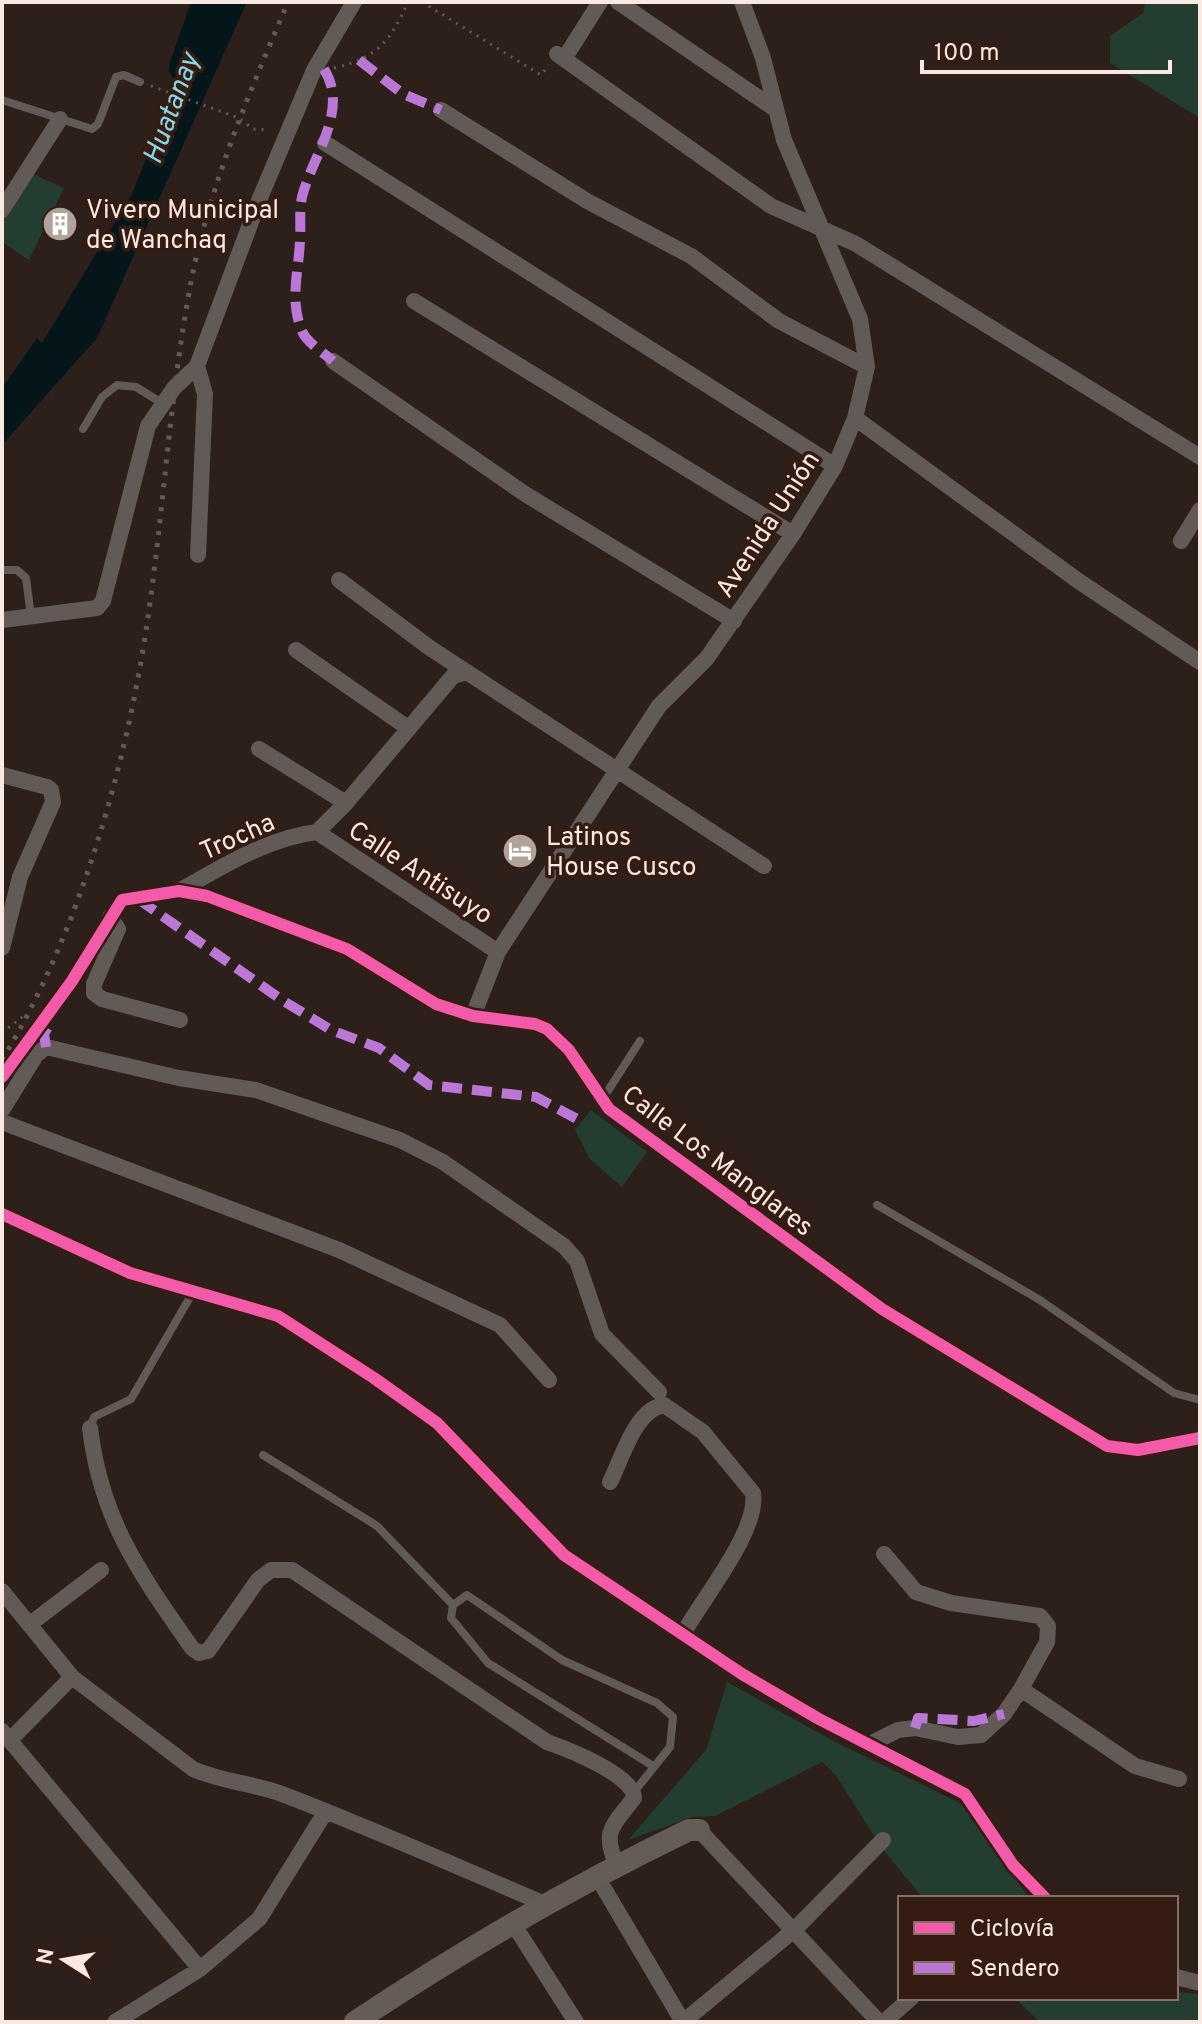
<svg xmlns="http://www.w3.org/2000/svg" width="1202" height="2024" font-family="Overpass,sans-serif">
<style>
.green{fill:#233e30}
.water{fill:#04161a}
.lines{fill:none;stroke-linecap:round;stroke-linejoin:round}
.river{stroke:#04161a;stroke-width:30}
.path{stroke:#635a56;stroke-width:3;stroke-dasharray:2 6;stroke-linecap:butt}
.lane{stroke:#625a57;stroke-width:8}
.street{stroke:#625a57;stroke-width:16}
.secondary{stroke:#655c58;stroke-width:22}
.rail{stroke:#635a56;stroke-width:5;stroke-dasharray:4 8;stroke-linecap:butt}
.quiet{stroke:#ba77d6;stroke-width:10;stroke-dasharray:20 10;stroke-linecap:butt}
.cycleway-casing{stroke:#351c12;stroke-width:17}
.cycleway{stroke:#f35aa7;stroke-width:12}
.labels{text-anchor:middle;stroke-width:7;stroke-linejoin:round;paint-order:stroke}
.poi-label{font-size:26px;fill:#fae8e2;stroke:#351c12;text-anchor:start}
.street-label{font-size:26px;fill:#fae8e2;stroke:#351c12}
.water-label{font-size:28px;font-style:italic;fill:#86d6e8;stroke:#351c12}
</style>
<rect width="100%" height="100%" fill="#2d201a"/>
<path class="green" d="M1145,2h55v116l-90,-55v-27l33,-23z
M26,171l38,17 -35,72 -27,-18v-20z
M591,1110l56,42 -25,35 -32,-28 -15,-29z
M727,1682l108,60 125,61 69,95h-106l-42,-51 -46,-73 -13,-12 -107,54 -23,1 -64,23 78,-90z
M1176,1992l24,2v28h-160l-25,-24h161z"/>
<path class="water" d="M209,2h38l-150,336 -95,107v-57l35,-50 5,5 90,-149z"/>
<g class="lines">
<path class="river" d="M184,68l23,-66"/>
<path class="path" d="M422,2l119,73 8,-10
M334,68c44,-10 56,-27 74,-66
M151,86l88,32 14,11 16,1
M2,1033l24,-19"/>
<path class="lane" d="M2,100l90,29 6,-5 18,-47 8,-2 16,7
M83,429l19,-32 15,-12 19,2 26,16
M2,570h15l9,8 5,38
M602,1100l38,-59
M877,1205l163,95 134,93 26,7
M90,1427l4,-10 37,-18 62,-107
M263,1455l114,71 76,79 14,-10 95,65 95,43 16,14 -3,30 -36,45
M453,1605l-2,13 37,45 165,103"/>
<path class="street" d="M618,2l157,107
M557,54l214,152 85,38 344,213
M564,59l36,-57
M441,110l146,91 104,55 88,65 88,46
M325,143l510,323
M2,210l58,-91
M414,301l379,233
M333,361l192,133 209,127
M197,366l8,28 -7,161
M855,418l222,162 123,82
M1181,541l19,-31
M339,580l91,68 334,218
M2,620l95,-12 6,-7 45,-175 26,-38 23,-22 63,-168 54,-128 40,-68
M296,650l112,78
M259,749l87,54
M2,775l45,12 4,3 2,12 -33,75 -18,71
M317,832l29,-29 107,-127 14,-4
M317,832l181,120
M179,891c43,-24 88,-53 138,-59
M110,917l8,12 -24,55v9l8,6 78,21
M473,1016l25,-64 161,-246 48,-48 86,-124 42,-68 20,-48 12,-51 -7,-48 -76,-179 -21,-82 -21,-56
M2,1077l70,-96 50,-81 57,-9 28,5 140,53 89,55 37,12 62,8 12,5 22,21 40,59 273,200 225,137 31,4 62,-12
M2,1110l34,-55 10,-8 133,31 77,12 144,50 43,22 121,84 13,15 25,73 57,58
M2,1122l337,128 161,75 49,55
M2,1214l128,59 148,43 96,62 63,45 127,132 178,119 77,45 146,75 48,71 32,33
M90,1428c11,93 51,147 102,220l7,5 9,-2 50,-71 13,-10h21l255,172c20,7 87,33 87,56 -21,28 -33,33 -17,67
M610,1482c12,-23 25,-73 54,-77l39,27 50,61c6,38 -51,106 -70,141
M2,1591l70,86 121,92c29,13 60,14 89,25 89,34 176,73 263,110
M30,1624l71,-54
M1021,1689l114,77 44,13
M2,1731l198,238
M10,1740l62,-63
M870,1744l28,-14 17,-2 43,9 23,-2 23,-21 17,-25 26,-47 1,-16 -8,-10 -89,-13 -35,-11 -32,-38
M699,1830l180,192
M596,1875l87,147
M512,1922l64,100
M1176,1977l24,6
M115,2022l85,-53 59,-50 67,-108
M683,2022l111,-92 89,-90
M884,2022l27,-24"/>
<path class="secondary" d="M355,2022c108,-72 218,-136 334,-192h10"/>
<path class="rail" d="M2,1060c78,-127 127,-303 147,-450 15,-106 21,-212 40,-317 18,-102 59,-197 99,-291"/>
<path class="quiet" d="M359,60l44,34 38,16
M324,69c26,42 -12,87 -22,128 -3,15 -1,29 -2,43 -1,31 -11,60 2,91 4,11 22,22 31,30
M138,899l144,101 49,30 48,18 50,37 107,12 43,23
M46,1047l-2,-13 7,-12
M915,1728l3,-10 56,3 30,-7"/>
<defs>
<path id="cycleway" d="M2,1077l70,-96 50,-81 57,-9 28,5 140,53 89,55 37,12 62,8 12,5 22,21 40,59 273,200 225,137 31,4 62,-12
M2,1214l128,59 148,43 96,62 63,45 127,132 178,119 77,45 146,75 48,71 32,33"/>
</defs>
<use href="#cycleway" class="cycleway-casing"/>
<use href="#cycleway" class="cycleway"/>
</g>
<defs>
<symbol id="building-disc" viewBox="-11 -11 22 22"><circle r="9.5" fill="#b2a29c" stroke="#351c12"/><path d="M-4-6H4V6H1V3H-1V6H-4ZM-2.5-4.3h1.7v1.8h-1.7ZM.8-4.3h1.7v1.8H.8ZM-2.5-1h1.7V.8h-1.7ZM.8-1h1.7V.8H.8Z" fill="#fff"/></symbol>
<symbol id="hotel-disc" viewBox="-11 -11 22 22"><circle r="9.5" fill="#b2a29c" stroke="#351c12"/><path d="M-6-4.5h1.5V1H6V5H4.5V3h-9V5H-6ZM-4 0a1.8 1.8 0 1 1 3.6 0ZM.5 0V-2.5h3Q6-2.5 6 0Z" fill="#fff"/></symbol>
</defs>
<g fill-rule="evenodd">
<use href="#building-disc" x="40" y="204" width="40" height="40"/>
<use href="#hotel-disc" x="500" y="831" width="40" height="40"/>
</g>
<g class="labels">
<g class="poi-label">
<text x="86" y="218">Vivero Municipal<tspan x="86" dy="30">de Wanchaq</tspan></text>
<text x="546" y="845">Latinos<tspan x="546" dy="30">House Cusco</tspan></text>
</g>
<g class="street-label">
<text transform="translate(767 524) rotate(-57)" y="9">Avenida Unión</text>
<text transform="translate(237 836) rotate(-24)" y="9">Trocha</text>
<text transform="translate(421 872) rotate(33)" y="9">Calle Antisuyo</text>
<text transform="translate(718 1160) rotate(37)" y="9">Calle Los Manglares</text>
</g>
<g class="water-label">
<text transform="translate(170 108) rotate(-70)" y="10">Huatanay</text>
</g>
</g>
<rect width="1202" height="2024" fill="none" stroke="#fae8e2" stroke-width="8"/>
<rect x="898" y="1896" width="280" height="104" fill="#351c12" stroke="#846e65" stroke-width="2"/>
<rect x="914" y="1922" width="40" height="12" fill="#f35aa7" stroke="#846e65" stroke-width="2"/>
<text x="970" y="1936" font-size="24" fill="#fae8e2">Ciclovía</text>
<rect x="914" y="1962" width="40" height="12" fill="#ba77d6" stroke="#846e65" stroke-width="2"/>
<text x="970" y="1976" font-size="24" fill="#fae8e2">Sendero</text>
<g transform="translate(64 1960) rotate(281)" stroke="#351c12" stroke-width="6" paint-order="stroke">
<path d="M0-6L14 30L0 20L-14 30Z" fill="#fae8e2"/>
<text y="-12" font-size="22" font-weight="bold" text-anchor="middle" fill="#fae8e2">N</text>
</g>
<path d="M922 60v12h248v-12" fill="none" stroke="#fae8e2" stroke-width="4"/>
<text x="934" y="60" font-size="24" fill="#fae8e2" stroke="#351c12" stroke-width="6" paint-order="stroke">100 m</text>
</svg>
